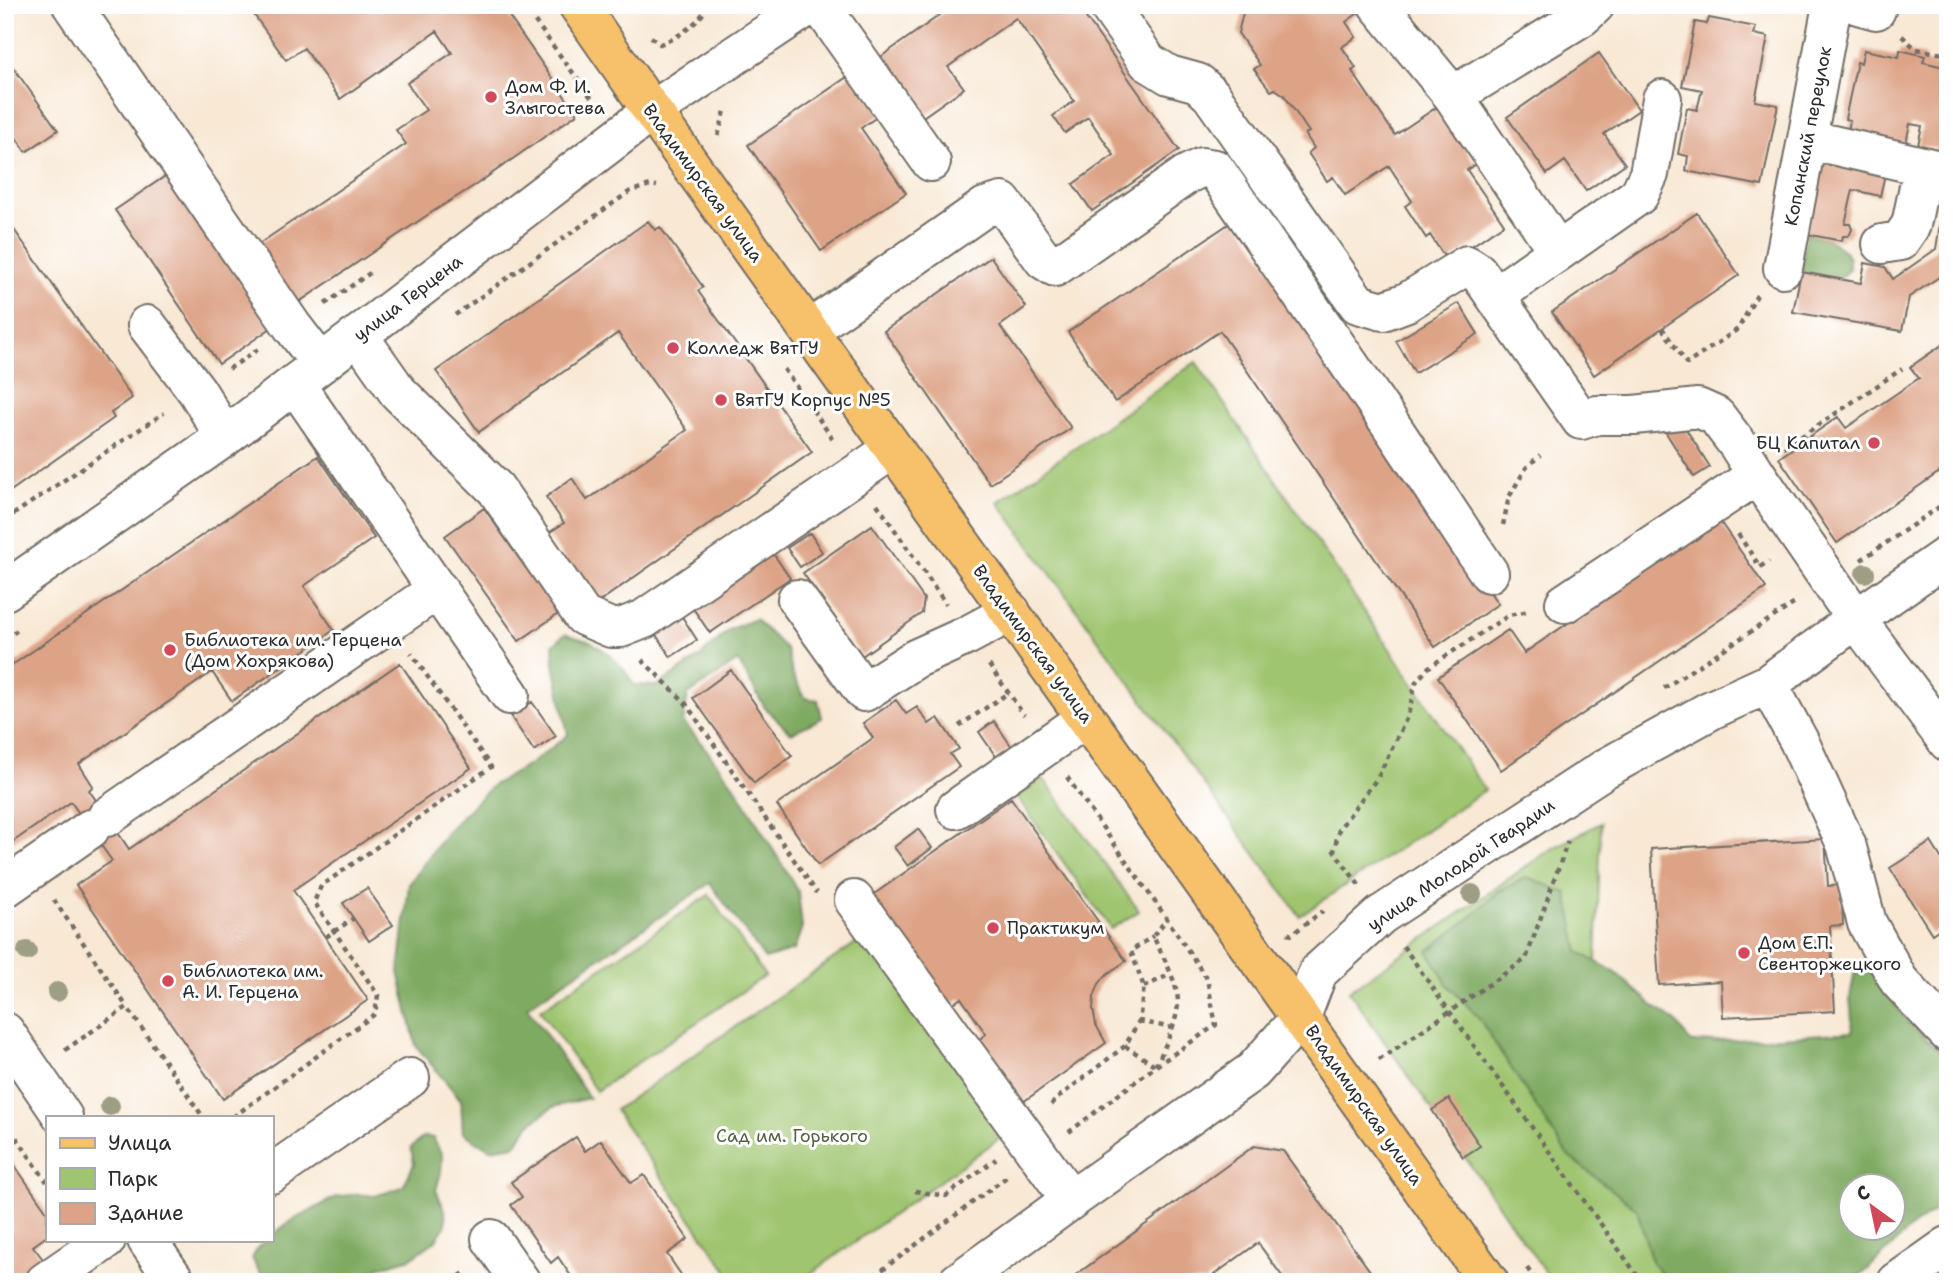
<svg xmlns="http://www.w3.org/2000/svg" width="1953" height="1287" font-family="'Shantell Sans',sans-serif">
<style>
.green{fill:#9fc570;stroke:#65784e;stroke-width:2}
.forest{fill:#7faa62;stroke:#556a46;stroke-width:2;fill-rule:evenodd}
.building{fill:#dda386}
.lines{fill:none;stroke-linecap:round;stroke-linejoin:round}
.minor-casing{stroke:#736d66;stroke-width:42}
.major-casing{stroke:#736d66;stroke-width:42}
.path{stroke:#736d66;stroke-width:4.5;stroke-dasharray:5 5;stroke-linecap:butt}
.minor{stroke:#fff;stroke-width:38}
.major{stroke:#f7c06b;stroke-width:38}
.tree{fill:#9e9e84}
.poi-dot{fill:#d1495b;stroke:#fff;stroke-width:2.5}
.labels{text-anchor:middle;stroke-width:6;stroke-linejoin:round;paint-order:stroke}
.poi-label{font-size:18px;fill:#2b2b2b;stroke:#fff;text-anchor:start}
.street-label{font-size:18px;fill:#2b2b2b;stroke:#fff}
.park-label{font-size:18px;fill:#546143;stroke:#fff}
</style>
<rect width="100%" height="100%" fill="#fff"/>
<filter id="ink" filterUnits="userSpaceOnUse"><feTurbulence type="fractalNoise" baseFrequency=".0143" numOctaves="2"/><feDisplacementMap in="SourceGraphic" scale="14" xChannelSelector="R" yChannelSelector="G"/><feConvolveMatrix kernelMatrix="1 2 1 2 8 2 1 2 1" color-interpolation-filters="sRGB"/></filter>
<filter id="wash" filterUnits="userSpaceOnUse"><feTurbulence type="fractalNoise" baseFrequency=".00686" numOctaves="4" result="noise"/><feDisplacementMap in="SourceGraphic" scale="28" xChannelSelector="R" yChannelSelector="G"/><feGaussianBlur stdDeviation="1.57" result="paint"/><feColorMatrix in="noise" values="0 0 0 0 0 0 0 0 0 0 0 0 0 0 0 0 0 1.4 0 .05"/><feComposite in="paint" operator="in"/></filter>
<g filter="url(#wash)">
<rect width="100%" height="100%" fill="#f8e8d4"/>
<path class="green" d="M1196,362l289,428 -185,126 -302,-414z
M1043,778l96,133 -28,18 -94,-132z
M1601,823l-11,306 107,153h-145l-203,-291 202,-142z
M709,895l56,81 -169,115 -56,-81z
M869,934l138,199 -208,149h-64l-120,-172z"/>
<path class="forest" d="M1806,234l20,4 20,14 3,8v9l-6,6 -8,3 -34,-6z
M755,619l31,30 7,26 12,23 13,2 4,18 -31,15 -26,-25 -27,-47 -50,34 -5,27 22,26 31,40 62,103 4,36 -8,23 -29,9 -55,-76 -183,124 62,91 -36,9 -23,17 -15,21 -25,4 -27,-16 -2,-33 -45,-54 -17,-74 10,-88 40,-55 44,-44 36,-20 39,-30 -14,-71 -1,-19 12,-11c9,3 20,5 28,9 17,10 32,26 41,42l23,1 43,-29 30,-28z
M1527,877l40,16 12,59 36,20 36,32 24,17 16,22 162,-11 -3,-35 7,-36 15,12 33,45 43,41v143l-35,24 -46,44 -18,12h-181l-16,-19 -15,-54 -69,-53 -90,-139 -31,-33 -19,-33 45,-36 26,-24zM1852,1186h42v42h-42z
M423,1137l10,1 9,17 -1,17 -5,18 9,21 1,14 -11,16 -24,17 -31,9 -22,15h-93l-13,-24c5,-8 9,-18 19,-18v-4l17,-13 48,-26 20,-3 19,2 28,-9 11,-23 -3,-16z"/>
<g id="blocks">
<path class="building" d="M247,5h254l76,109 -100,70 -48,30 -133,90 -40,-58 150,-102 -10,-14 30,-20 -19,-27 45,-30 -15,-22 -97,68 -36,-51 -18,12z
M954,5h123l102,145 -87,61 -19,-27 41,-29 -26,-38 -23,16 -12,-17 21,-15 -58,-83 -68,49 16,21 -47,33 -42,-60z
M1245,5h112l4,6 -15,11 10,15 -14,10 14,21 -4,3 43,64 42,-28 38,57 -8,6 37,54 -56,38 -18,-27 -4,3 -21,-32 7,-5 -23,-35 -44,29 -12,-18 -6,4 -19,-28 6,-5 -9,-14 4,-2 -25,-37 -9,-6 -4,2 -17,-22 6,-4 -22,-32z
M1709,18l47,9 -2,7 14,3 -13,64 23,4 -16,81 -76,-15 2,-15 -10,-2 9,-46 10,2 5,-20 -20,-4 13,-64 12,2z
M1864,50l35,7 1,-7 25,6 -2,6 21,5 2,-8h2v92l-30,-6 4,-19 -12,-2 -4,19 -58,-11 2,-12 -5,-1 12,-57 4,1z
M1599,53l40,57 -35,24 21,30 -39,27 -21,-30 -18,13 -40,-57z
M5,56l53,74 -32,22 -21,-30z
M853,73l28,41 -20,14 45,65 -85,58 -73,-106z
M1822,156l64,14 -6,26 -27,-6 -8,34h5l2,5 -2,5 -3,2h-4l-1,5 -36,-7z
M167,175l104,153 -52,36 -104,-154z
M1946,186h2v85l-39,26 -7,34 -109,-19 8,-40 60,11 4,-20 20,4 8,12 43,-30z
M1697,213l42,62 -145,100 -42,-63z
M1236,219l262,385 -63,43 -215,-316 -105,71 -47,-70z
M8,221l124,177 -21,15 3,5 -109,77v-103l5,-3 -5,-6v-160z
M648,221l7,9 5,-3 43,60 -5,4 114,161 -216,152 -49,-70 17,-11 -18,-26 26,-19 15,22 100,-70 -69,-97 -139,99 -43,-61z
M991,257l35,50 -26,19 71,102 -81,56 -106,-153z
M1459,303l19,31 -63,39 -19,-32z
M1948,341v125l-111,77 -58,-85 59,-41 8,11 73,-50 -9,-11z
M1679,418l31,49 -16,10 -31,-49z
M318,456l56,82 -70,48 30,44 -102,71 -20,-29 -133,92 14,22 -4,4 40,59 271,-186 71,105 -178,122 75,110 -145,99 -147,-214 36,-24 -41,-59 -66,45v-177z
M484,508l74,106 -39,27 -74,-105z
M1719,520l47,68 -265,182 -63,-93 70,-47 16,23z
M872,525l52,74 -2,14 -60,43 -59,-83z
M810,533l12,19 -22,15 -13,-19z
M770,549l20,29 -80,55 -20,-29z
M679,612l18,28 -26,17 -19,-28z
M731,670l61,86 -38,27 -61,-85z
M896,700l10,14 11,-7 12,17 9,-6 21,31 -9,5 9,13 -141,98 -41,-60 96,-67 -10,-15z
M532,702l24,34 -22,15 -23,-34z
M994,721l18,26 -15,11 -18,-26z
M1011,798l115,163 -19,13 -8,10 -5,13 -1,12 3,16 10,18 -86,61 -44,-62 10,-8 -25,-36 -13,9 -78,-110z
M918,829l14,19 -24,18 -14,-19z
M1825,839l3,47 13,-1 2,40 -13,1 5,85 -112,6 -2,-36 -62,4 -8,-136z
M1931,842l17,27v54l-16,11 -42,-66z
M367,888l26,37 -24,16 -26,-38z
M1449,1099l31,47 -17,11 -31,-47z
M576,1137l9,14 16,-11 30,43 13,-8 44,64 -21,15 19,28h-111l-17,-25 -7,6 -40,-58 11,-8 -11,-15z
M1254,1146l29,5 95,131h-104l8,-6 -24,-33 -54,39h-138z
M11,1160l36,52v24l-14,10 15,20 -15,16h-28v-119z
M462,1273l6,9h-18z"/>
</g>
</g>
<g filter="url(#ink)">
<use href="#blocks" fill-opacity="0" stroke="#736d66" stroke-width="2"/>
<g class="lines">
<defs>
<path id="minor" d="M72,5l220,321 29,38
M820,5l111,157
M1108,5l40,57 21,13 29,8 13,12 147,209 25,7 24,-9 60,-37 11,7 103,148 16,-5h37l64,-7 18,8 22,29 19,30 99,144 92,123
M1378,5l75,91 105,155
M1858,5l18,5
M1453,96l130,-80 12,-11
M1807,139l141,33
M1882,244l18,-3 11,-16 12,-58
M1783,268l49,-263
M1495,296l144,-101 10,-21 13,-75
M147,325l50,66 28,46
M809,330l176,-123 17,-5 42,58 11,7 131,-92 16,-8 13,2 180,262 94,142
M358,335l40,57 98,97 87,127 28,12h10l23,-9 249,-170
M295,384l215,311
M5,591l220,-154 427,-326 158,-106
M797,599l67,93 51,-33 53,-24 43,-23
M1565,603l192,-128
M1768,684l31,57 47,103 21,79 32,58 49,52
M956,809l130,-91
M107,817l331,-228
M5,888l85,-59
M854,900l217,300
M5,1032l58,85
M271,1174l139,-96
M491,1239l30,43
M147,1240l29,42
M45,1282l61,-42
M958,1282l113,-82 182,-129 48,-54 17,-45 63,-57 225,-147 105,-58 57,-26 88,-65 92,-64
M1897,1282l51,-36"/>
<path id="major" d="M578,5l74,106 837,1171"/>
</defs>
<use href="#minor" class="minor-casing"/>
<use href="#major" class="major-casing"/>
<path class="path" d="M523,5l70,95 1,8
M1902,36l14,13 32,6
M651,37l9,7c20,-7 38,-21 49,-39
M718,136l7,-25
M325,304l45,-31
M455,315l174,-123 21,-7 7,1
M1662,328l25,36 51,-35 19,-34
M229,369l31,-21
M784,369l51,73
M1784,448l118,-79
M877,504l69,100
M5,520l159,-107
M1503,525l6,-28 17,-29 14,-13
M1738,534l22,33 9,-6
M1861,560l87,-59
M5,639l14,-10
M642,660l42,41 133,192
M989,665l35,50
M1664,688l134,-87
M959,726l49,-33
M1067,777l100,142 40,60 9,46 -60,41 -87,66
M1359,885l-25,-34 5,-22 39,-52 30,-62 8,-33 13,-15 80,-52 20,-4
M54,900l73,107
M1288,933l3,2 32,-24
M326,937l28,-19
M1403,946l239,336
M1144,987l27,-13
M1139,1021l33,7
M1125,1046l31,20
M65,1050l62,-43 76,110
M1379,1060l147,-101 42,-118
M1156,1066c8,-19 21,-42 22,-63 0,-21 -16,-48 -25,-67l14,-17
M1051,1105l9,-9 65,-50 14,-25 5,-34 -13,-36 22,-15
M233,1117l142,-103 3,-19 -64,-93 7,-16 170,-119 -80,-114
M5,1121l42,61
M915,1191l31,5 50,-37
M1527,1268l10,14
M866,1282l142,-106"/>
<use href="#minor" class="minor"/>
<use href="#major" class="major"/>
</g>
<g class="tree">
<circle cx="1865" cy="573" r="10"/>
<circle cx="1472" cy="894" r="10"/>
<circle cx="27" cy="951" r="10"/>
<circle cx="57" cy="992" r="10"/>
<circle cx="110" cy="1106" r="10"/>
</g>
</g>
<g class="poi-dot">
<circle cx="491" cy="97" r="7"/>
<circle cx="673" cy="348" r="7"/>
<circle cx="721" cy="400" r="7"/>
<circle cx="1874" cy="443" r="7"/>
<circle cx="170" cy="650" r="7"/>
<circle cx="993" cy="928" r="7"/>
<circle cx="1744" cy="953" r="7"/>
<circle cx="168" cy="981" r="7"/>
</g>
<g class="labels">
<g class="poi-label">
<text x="505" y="93">Дом Ф. И.<tspan x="505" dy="21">Злыгостева</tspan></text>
<text x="687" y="354">Колледж ВятГУ</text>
<text x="735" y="406">ВятГУ Корпус №5</text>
<text x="1860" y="449" text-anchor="end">БЦ Капитал</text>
<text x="184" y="646">Библиотека им. Герцена<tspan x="184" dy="21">(Дом Хохрякова)</tspan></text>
<text x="1007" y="934">Практикум</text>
<text x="1758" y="949">Дом Е.П.<tspan x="1758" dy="21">Свенторжецкого</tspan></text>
<text x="182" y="977">Библиотека им.<tspan x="182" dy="21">А. И. Герцена</tspan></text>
</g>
<g class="street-label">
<text transform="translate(1808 136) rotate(-79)" y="6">Копанский переулок</text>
<text transform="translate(703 183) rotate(54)" y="6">Владимирская улица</text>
<text transform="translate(408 298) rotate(-37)" y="6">улица Герцена</text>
<text transform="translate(1033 644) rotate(54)" y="6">Владимирская улица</text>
<text transform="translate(1461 865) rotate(-34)" y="6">улица Молодой Гвардии</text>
<text transform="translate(1364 1105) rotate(55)" y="6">Владимирская улица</text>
</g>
<g class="park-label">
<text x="792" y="1142">Сад им. Горького</text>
</g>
</g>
<rect width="1953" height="1287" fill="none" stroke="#fff" stroke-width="28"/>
<rect x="46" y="1116" width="228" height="126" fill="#ffffff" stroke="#aaaaaa" stroke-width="2"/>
<rect x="60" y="1138" width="35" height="10" fill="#f7c06b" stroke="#aaaaaa" stroke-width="2"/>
<text x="108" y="1150" font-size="21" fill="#2b2b2b">Улица</text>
<rect x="60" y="1168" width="35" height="21" fill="#9fc570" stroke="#aaaaaa" stroke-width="2"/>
<text x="108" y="1186" font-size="21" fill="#2b2b2b">Парк</text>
<rect x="60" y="1203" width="35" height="21" fill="#dda386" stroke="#aaaaaa" stroke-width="2"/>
<text x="108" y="1220" font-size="21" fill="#2b2b2b">Здание</text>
<g transform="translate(1872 1207) rotate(327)"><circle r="33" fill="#ffffff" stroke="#aaaaaa" stroke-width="2"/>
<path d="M0-5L12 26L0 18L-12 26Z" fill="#d1495b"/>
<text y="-10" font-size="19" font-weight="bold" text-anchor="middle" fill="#2b2b2b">С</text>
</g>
</svg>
